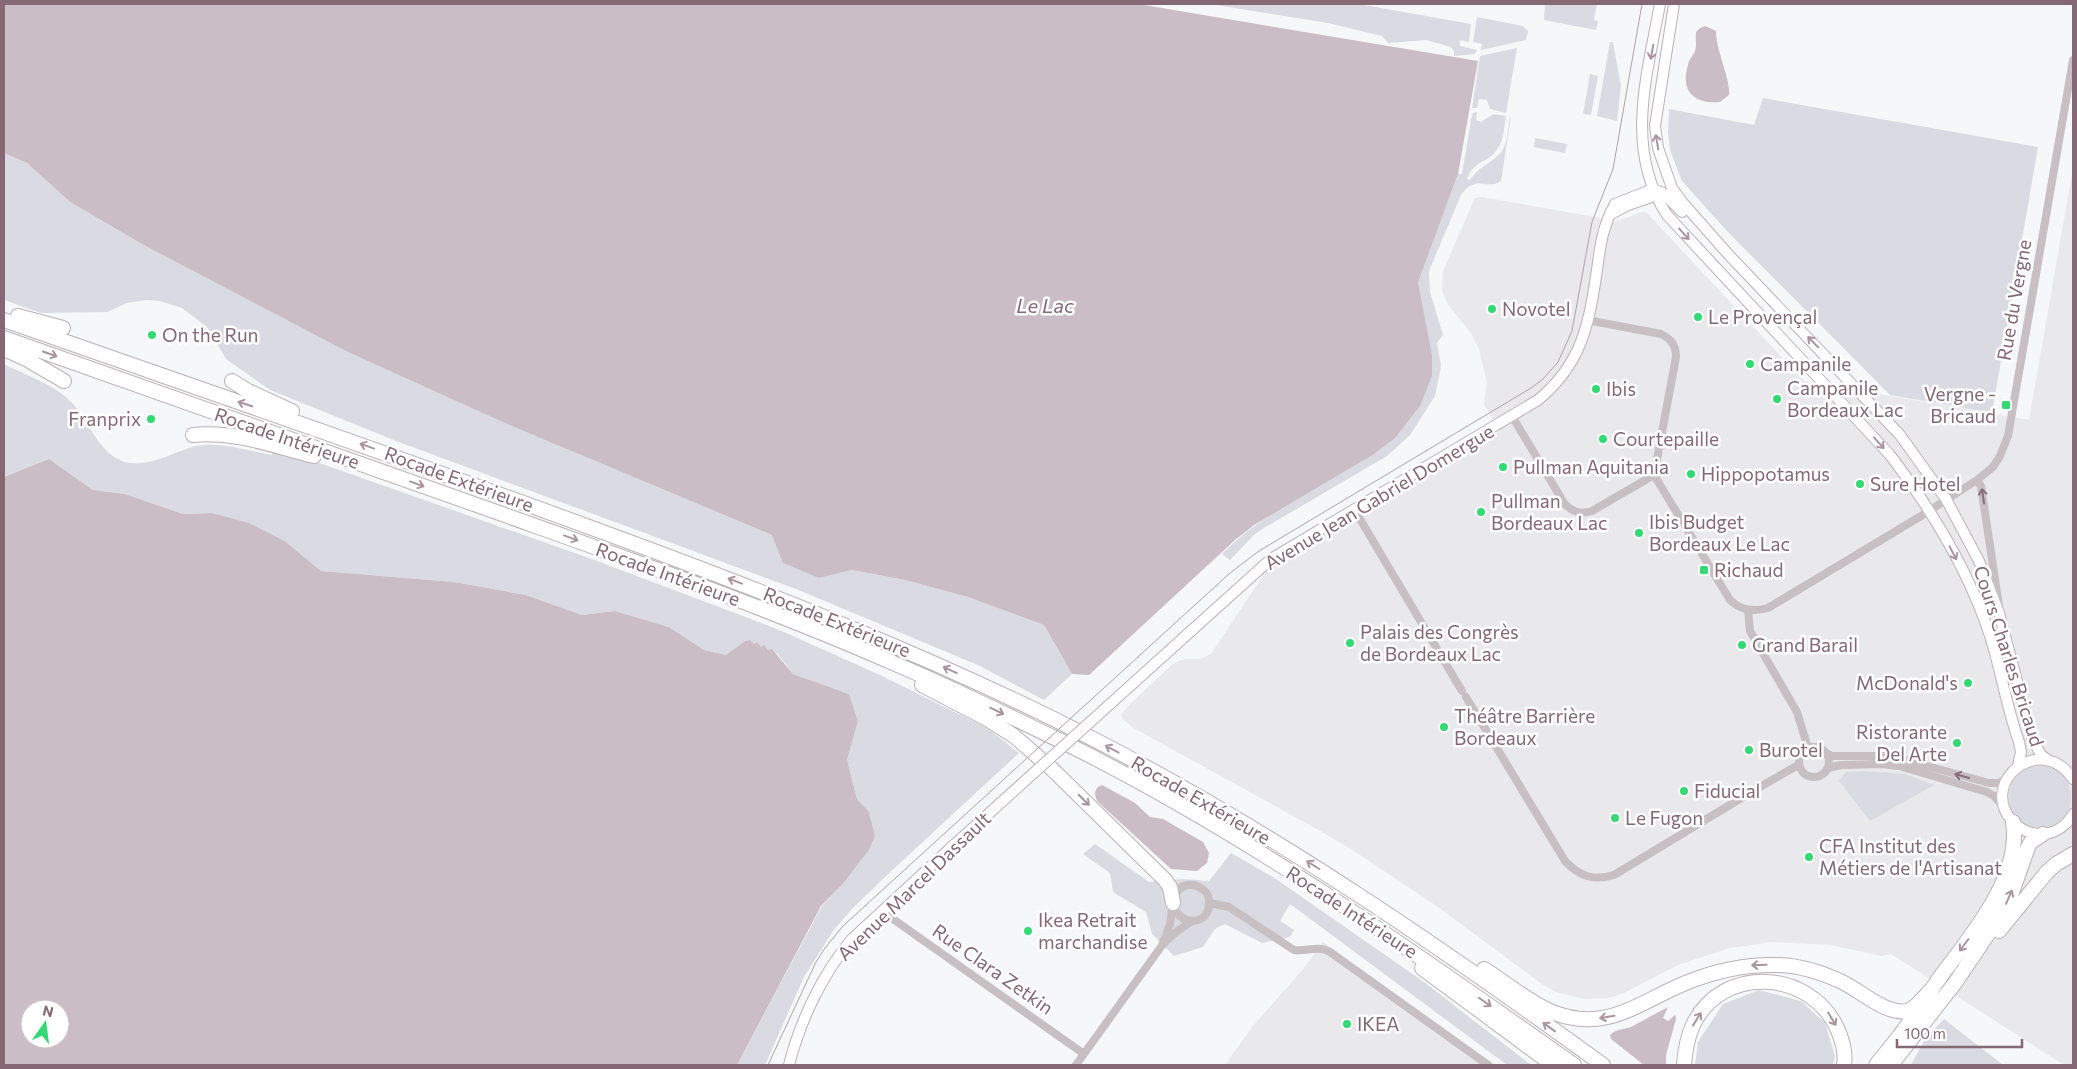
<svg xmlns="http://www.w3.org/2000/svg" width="2077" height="1069" font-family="Commissioner,sans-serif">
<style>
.built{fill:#e9e8ea}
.green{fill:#dadbe2}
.water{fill:#cbbdc5;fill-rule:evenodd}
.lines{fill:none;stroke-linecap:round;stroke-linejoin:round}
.secondary-casing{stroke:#bcb2b6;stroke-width:12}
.highway-casing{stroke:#bab3b6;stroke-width:16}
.street{stroke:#c7bfc2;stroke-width:8}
.secondary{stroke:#fff;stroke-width:10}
.highway{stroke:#fff;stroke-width:14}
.tram{stroke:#aea3a8;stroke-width:1}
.secondary-bridge-casing{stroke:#bcb2b6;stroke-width:12;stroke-linecap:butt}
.secondary-bridge{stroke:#fff;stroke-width:10}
.oneway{stroke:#aa959e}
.oneway2{stroke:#886c78}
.poi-dot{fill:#33da73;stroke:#fff;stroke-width:2}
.labels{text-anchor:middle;stroke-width:5;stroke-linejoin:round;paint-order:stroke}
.street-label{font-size:19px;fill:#856874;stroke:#fff}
.poi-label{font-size:19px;fill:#856874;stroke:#fff;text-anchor:start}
.water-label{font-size:20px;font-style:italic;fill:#87697a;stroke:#fff}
</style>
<rect width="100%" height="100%" fill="#f5f7f8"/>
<path class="built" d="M2073,168v897h-9l-173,-111 -10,2 -50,-11 -60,-3 -41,6 -52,17 -54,28 -15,5 -25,1 -28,-7 -13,-7 -105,-78 -81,-54 -33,-20 -192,-106 -9,-8 -2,-4 7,-9 46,-43 11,-4h15l11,-5 57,-86 64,-40 37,-17 131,-80 -16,-27 3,-22 -8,-33 -8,-16 -24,-30 -5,-13 1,-19 32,-73 7,-1 136,24 24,-9 5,1 157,168 225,39z
M1323,942l173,123h-271l28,-39 51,-58z"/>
<path class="green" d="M1209,4h149l12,2 101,18 -2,18 -9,-2v6l17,4 -2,4 -21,2v-4l-3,-5 -25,-7 -38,3 -6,-7 -54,-13z
M1545,4h52l-3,16 4,1 -2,9 -52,-10z
M1477,17l46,9 5,5 -2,9 -45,10 1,-6 -9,-2z
M1610,42h3l8,44 -4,35 -20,-5z
M1517,48l-11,65 -16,-4 -3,-9 -8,-1 -2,9h-5l8,-52z
M1590,74l8,2 -7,39 -8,-1z
M1763,98l275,49 -46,266 -102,-18 -164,-165 -44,-49 -12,-31 -2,-17 1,-24 85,16z
M1477,112l-1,8 5,2 12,-8 13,2c-2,10 -2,24 -8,32 -8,15 -25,12 -31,31l3,1c10,-15 23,-17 32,-29 6,-9 6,-24 8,-34h1l-10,64c-15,10 -24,-8 -40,14l-32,76 1,21 13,43 -6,8 4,23 -6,30 -25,39 -23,21 -123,72 -9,6 -25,26 -8,-6c46,-48 118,-75 172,-115l24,-156 40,-109h4l9,-54 2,-7z
M1535,138l32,6 -2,9 -31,-6z
M4,153l23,10 43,39 72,42 372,183 258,108 47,43 33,-8 53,10 63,17 76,28 28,49 -28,26 -64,-34 -184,-77 -400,-148 -126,-51 -44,-31 -19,-32 -25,-19 -22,-7 -14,-1 -19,3 -20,9 -66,1 -37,-13z
M4,364c25,13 57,22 74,46 14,19 25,49 52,53 24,3 44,-12 66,-17 25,-5 52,5 76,9l2,-8 315,111 188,71 103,46 107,53 32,25 -133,123 -34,33 -19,22 -29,46 -39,88h-28l85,-159 20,-21 27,-35 6,-14 -6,-24 -12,-13 -10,-39 11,-39 -9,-27 -56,-20 -16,-21 -19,-7 -1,-4 -3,2 -5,-4 -4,1 -18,14 -23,-5 -35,-23 -54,-16 -33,4 -56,-20 -72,-13 -133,-11 -35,-29 -74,-29 -29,1 -58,-20 -32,-4 -44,-31 -45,18z
M2009 797a31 31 0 1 1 62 0a31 31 0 1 1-62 0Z
M1862,771l43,3 29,11 -64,36 -31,-40 7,-9z
M1095,844l54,38 34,-3 26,2 22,-28 42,24 151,105 107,83h-24l-217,-161 -10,17 14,9 -4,7 -28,6 -37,-19 -10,5 -12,18 -29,9 -22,-22 -6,-22 -33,-20 -3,-19 -27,-19z
M1759,990l42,11 24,22 10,33 -2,9h-138l3,-23 25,-38z
M1944,1019l59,46h-92l14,-26z"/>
<path class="water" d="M4,4h1134l340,57 -20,113 -40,109 14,72v21l-12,30 -26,33 -20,15 -120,71 -19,15 -146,135 -17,-1 -28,-49 -76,-28 -63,-17 -53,-10 -33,8 -36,-15 -11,-28 -258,-108 -168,-76 -204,-107 -72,-42 -43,-39 -23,-10z
M1705,26l11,5c0,20 15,49 13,64l-9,7c-26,2 -40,-11 -32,-37 1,-6 5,-9 7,-14 2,-5 0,-13 1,-19l4,-4z
M49,459l44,31 32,4 58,20 29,-1 37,10 37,19 35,29 133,11 72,13 56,20 33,-4 54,16 35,23 22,5 19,-14 5,-1 4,4 3,-2 4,5 3,-2 4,5 4,-1 21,25 56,20 9,27 -11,39 10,39 12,13 6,24 -6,14 -27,35 -21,21 -84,159h-733v-588zM30,1009h30v30h-30z
M1102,785l33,18 15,14 13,2 40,23 6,11 -2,10 -10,8 -26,-2 -74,-68c-3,-7 -3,-13 5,-16z
M1668,1007l-5,11 5,3 7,-6 1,4 -10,36v10h-22l-33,-26 -1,-4 5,-4 16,-4z"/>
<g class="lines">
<defs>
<path id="secondary" d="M1660,4c-13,71 -36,146 7,211l223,240c39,51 74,108 96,169 14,38 19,79 33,118l2,10 -3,14
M1674,4l-19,122 3,22 14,40 11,15 45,51 172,181 46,64 33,62 20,52 33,125 9,17 7,5
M1611,214l17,-9 32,-11
M1191,631l80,-72 267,-159c44,-36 51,-76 59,-130 3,-24 6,-45 18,-66l38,-15 10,4 19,19
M2073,779c-31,-47 -94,1 -62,41 7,8 16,13 27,14 15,1 28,-7 35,-20
M789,1065c11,-44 33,-90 62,-125l104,-96"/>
<path id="highway" d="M18,316l45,12
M4,320c199,70 398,138 596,211 171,63 339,128 501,212 177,92 341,205 502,322
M4,338c156,55 313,110 470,166 145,52 291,102 433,165 56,24 111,51 166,78 177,89 340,204 501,318
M4,349l24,11 36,21
M232,381l16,10 44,20
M193,435c44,-4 80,11 121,21
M922,685l67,35 25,16 37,32 114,112 5,7 3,16
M1999,931l48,-59 9,-8 17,-10
M1422,968l131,97
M1484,969c23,14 44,33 68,43 55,22 88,-11 136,-30 29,-12 61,-18 92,-17 22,1 43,8 62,17 19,9 44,33 65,29 8,-2 17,-14 23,-20
M1684,1065c1,-14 3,-27 9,-40 29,-61 117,-55 144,3 5,11 9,25 7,37
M1876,1065c12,-15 24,-29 35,-45 11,-14 19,-29 30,-44 30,-41 81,-99 72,-154
M1891,1065l64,-82 45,-67 10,-18 18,-51 3,-5 12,-8"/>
</defs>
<use href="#secondary" class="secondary-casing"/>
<use href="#highway" class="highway-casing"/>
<path class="street" d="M1587,320l74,14c10,5 15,11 15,23l-22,118
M1512,416l52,87c8,9 16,12 28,8l62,-36 76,125c10,10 24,12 38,8l153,-92 56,-36 16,-13 7,-11 8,-20 65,-376
M1977,480l4,6 18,120
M1354,509l108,182
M1748,610l2,21 47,81 11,36
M1466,697l99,164c15,16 29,20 49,14l134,-81 50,-29
M1799 762a15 15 0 1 1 30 0a15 15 0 1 1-30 0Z
M1826,753l6,3h51l18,3 88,24h10l9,-6
M1828,768l13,-3 41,-1 17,2 88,26 7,4 9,10
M1210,903l19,4 65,43c13,2 23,-5 36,2l158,113
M885,909l8,10 191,135
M1163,942c3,-6 5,-12 7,-18 3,-13 0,-35 17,-39 6,-1 11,1 15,4 4,2 7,7 7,12 2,23 -26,27 -35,7
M1076,1065l87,-121 13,-12 16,-11"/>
<use href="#secondary" class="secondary"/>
<use href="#highway" class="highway"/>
<path class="tram" d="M768,1065l48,-103 9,-14 18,-22 387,-353 29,-22 272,-163 12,-9 15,-17 14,-31 20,-109 21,-53 29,-165"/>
<defs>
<path id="secondary-bridge" d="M955,844l236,-213"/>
</defs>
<use href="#secondary-bridge" class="secondary-bridge-casing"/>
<use href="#secondary-bridge" class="secondary-bridge"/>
</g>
<defs><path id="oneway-shaft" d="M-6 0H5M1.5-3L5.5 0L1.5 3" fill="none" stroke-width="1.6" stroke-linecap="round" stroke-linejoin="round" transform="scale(1.25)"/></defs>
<g class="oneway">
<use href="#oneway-shaft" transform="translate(1652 52) rotate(100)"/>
<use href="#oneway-shaft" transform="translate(1657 142) rotate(-100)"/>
<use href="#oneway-shaft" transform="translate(1684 234) rotate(48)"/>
<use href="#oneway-shaft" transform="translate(1813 342) rotate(-134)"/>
<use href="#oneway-shaft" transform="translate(50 354) rotate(19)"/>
<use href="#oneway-shaft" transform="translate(245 404) rotate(-162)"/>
<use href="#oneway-shaft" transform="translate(1879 443) rotate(48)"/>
<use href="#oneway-shaft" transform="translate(367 446) rotate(-160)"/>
<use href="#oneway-shaft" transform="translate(417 484) rotate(20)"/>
<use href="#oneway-shaft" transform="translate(571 538) rotate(20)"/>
<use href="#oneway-shaft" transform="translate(1953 553) rotate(62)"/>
<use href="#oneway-shaft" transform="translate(735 581) rotate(-159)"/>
<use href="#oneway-shaft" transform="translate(950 670) rotate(-155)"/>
<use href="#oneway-shaft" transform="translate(997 711) rotate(26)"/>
<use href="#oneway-shaft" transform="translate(1112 749) rotate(-152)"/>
<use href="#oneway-shaft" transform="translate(1084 800) rotate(45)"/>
<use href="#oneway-shaft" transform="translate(1313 865) rotate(-148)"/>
<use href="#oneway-shaft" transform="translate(2009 897) rotate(-66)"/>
<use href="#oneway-shaft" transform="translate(1964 945) rotate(127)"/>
<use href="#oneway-shaft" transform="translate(1759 965) rotate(178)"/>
<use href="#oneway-shaft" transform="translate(1485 1002) rotate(35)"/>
<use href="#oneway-shaft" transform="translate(1607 1017) rotate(171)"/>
<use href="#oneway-shaft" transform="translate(1697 1019) rotate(-58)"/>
<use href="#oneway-shaft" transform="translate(1832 1019) rotate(59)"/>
<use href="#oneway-shaft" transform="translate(1549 1027) rotate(-144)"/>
</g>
<g class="oneway2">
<use href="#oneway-shaft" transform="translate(1983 496) rotate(-98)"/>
<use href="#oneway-shaft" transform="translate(1962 776) rotate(-164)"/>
</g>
<g class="poi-dot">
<circle cx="1492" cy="309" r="5"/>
<circle cx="1698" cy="317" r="5"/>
<circle cx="152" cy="335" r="5"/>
<circle cx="1750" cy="364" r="5"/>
<circle cx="1596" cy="389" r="5"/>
<circle cx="1777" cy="399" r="5"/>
<rect x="2001" y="400" width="10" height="10" rx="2.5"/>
<circle cx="151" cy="419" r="5"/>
<circle cx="1603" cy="439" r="5"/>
<circle cx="1503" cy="467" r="5"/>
<circle cx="1691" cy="474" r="5"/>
<circle cx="1860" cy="484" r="5"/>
<circle cx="1481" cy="512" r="5"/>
<circle cx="1639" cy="533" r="5"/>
<rect x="1699" y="565" width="10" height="10" rx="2.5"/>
<circle cx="1350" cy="643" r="5"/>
<circle cx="1742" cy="645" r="5"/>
<circle cx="1968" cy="683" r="5"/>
<circle cx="1444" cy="727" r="5"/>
<circle cx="1957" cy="743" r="5"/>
<circle cx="1749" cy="750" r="5"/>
<circle cx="1684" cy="791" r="5"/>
<circle cx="1615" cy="818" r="5"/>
<circle cx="1809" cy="857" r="5"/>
<circle cx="1028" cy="931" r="5"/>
<circle cx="1347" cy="1024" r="5"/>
</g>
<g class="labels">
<g class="street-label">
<text transform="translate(2014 300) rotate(-80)" y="7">Rue du Vergne</text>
<text transform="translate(287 438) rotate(19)" y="7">Rocade Intérieure</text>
<text transform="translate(459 479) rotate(20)" y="7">Rocade Extérieure</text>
<text transform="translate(1379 497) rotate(-31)" y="7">Avenue Jean Gabriel Domergue</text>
<text transform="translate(668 574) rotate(20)" y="7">Rocade Intérieure</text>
<text transform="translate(837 622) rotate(22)" y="7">Rocade Extérieure</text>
<text transform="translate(2009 656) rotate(72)" y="7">Cours Charles Bricaud</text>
<text transform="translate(1201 800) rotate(30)" y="7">Rocade Extérieure</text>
<text transform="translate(914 886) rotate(-44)" y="7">Avenue Marcel Dassault</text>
<text transform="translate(1352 912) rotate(33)" y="7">Rocade Intérieure</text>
<text transform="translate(993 969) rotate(35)" y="7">Rue Clara Zetkin</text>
</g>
<g class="poi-label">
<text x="1502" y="316">Novotel</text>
<text x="1708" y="324">Le Provençal</text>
<text x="162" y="342">On the Run</text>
<text x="1760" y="371">Campanile</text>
<text x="1787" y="395">Campanile<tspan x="1787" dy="22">Bordeaux Lac</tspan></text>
<text x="1606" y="396">Ibis</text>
<text x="1996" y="401" text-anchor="end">Vergne -<tspan x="1996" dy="22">Bricaud</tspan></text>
<text x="141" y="426" text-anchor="end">Franprix</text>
<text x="1613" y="446">Courtepaille</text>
<text x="1513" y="474">Pullman Aquitania</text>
<text x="1701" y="481">Hippopotamus</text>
<text x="1870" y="491">Sure Hotel</text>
<text x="1491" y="508">Pullman<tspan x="1491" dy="22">Bordeaux Lac</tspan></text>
<text x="1649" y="529">Ibis Budget<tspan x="1649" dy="22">Bordeaux Le Lac</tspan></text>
<text x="1714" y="577">Richaud</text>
<text x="1360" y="639">Palais des Congrès<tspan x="1360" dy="22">de Bordeaux Lac</tspan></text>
<text x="1752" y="652">Grand Barail</text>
<text x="1958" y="690" text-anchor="end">McDonald's</text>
<text x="1454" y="723">Théâtre Barrière<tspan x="1454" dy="22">Bordeaux</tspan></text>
<text x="1947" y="739" text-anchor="end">Ristorante<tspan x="1947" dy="22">Del Arte</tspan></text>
<text x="1759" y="757">Burotel</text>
<text x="1694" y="798">Fiducial</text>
<text x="1625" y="825">Le Fugon</text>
<text x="1819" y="853">CFA Institut des<tspan x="1819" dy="22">Métiers de l'Artisanat</tspan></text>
<text x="1038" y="927">Ikea Retrait<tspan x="1038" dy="22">marchandise</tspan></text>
<text x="1357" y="1031">IKEA</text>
</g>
<g class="water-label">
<text x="1045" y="313">Le Lac</text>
</g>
</g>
<rect width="2077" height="1069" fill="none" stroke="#856874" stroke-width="10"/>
<g transform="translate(45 1024) rotate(14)"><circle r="24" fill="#ffffff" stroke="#cec3c7"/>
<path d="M0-4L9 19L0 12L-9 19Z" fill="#33da73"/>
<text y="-8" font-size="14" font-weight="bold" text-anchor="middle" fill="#856874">N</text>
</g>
<path d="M1897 1039v8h125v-8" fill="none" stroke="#856874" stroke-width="2.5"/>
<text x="1904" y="1039" font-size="15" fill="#856874" stroke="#ffffff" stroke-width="4" paint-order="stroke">100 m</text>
</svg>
